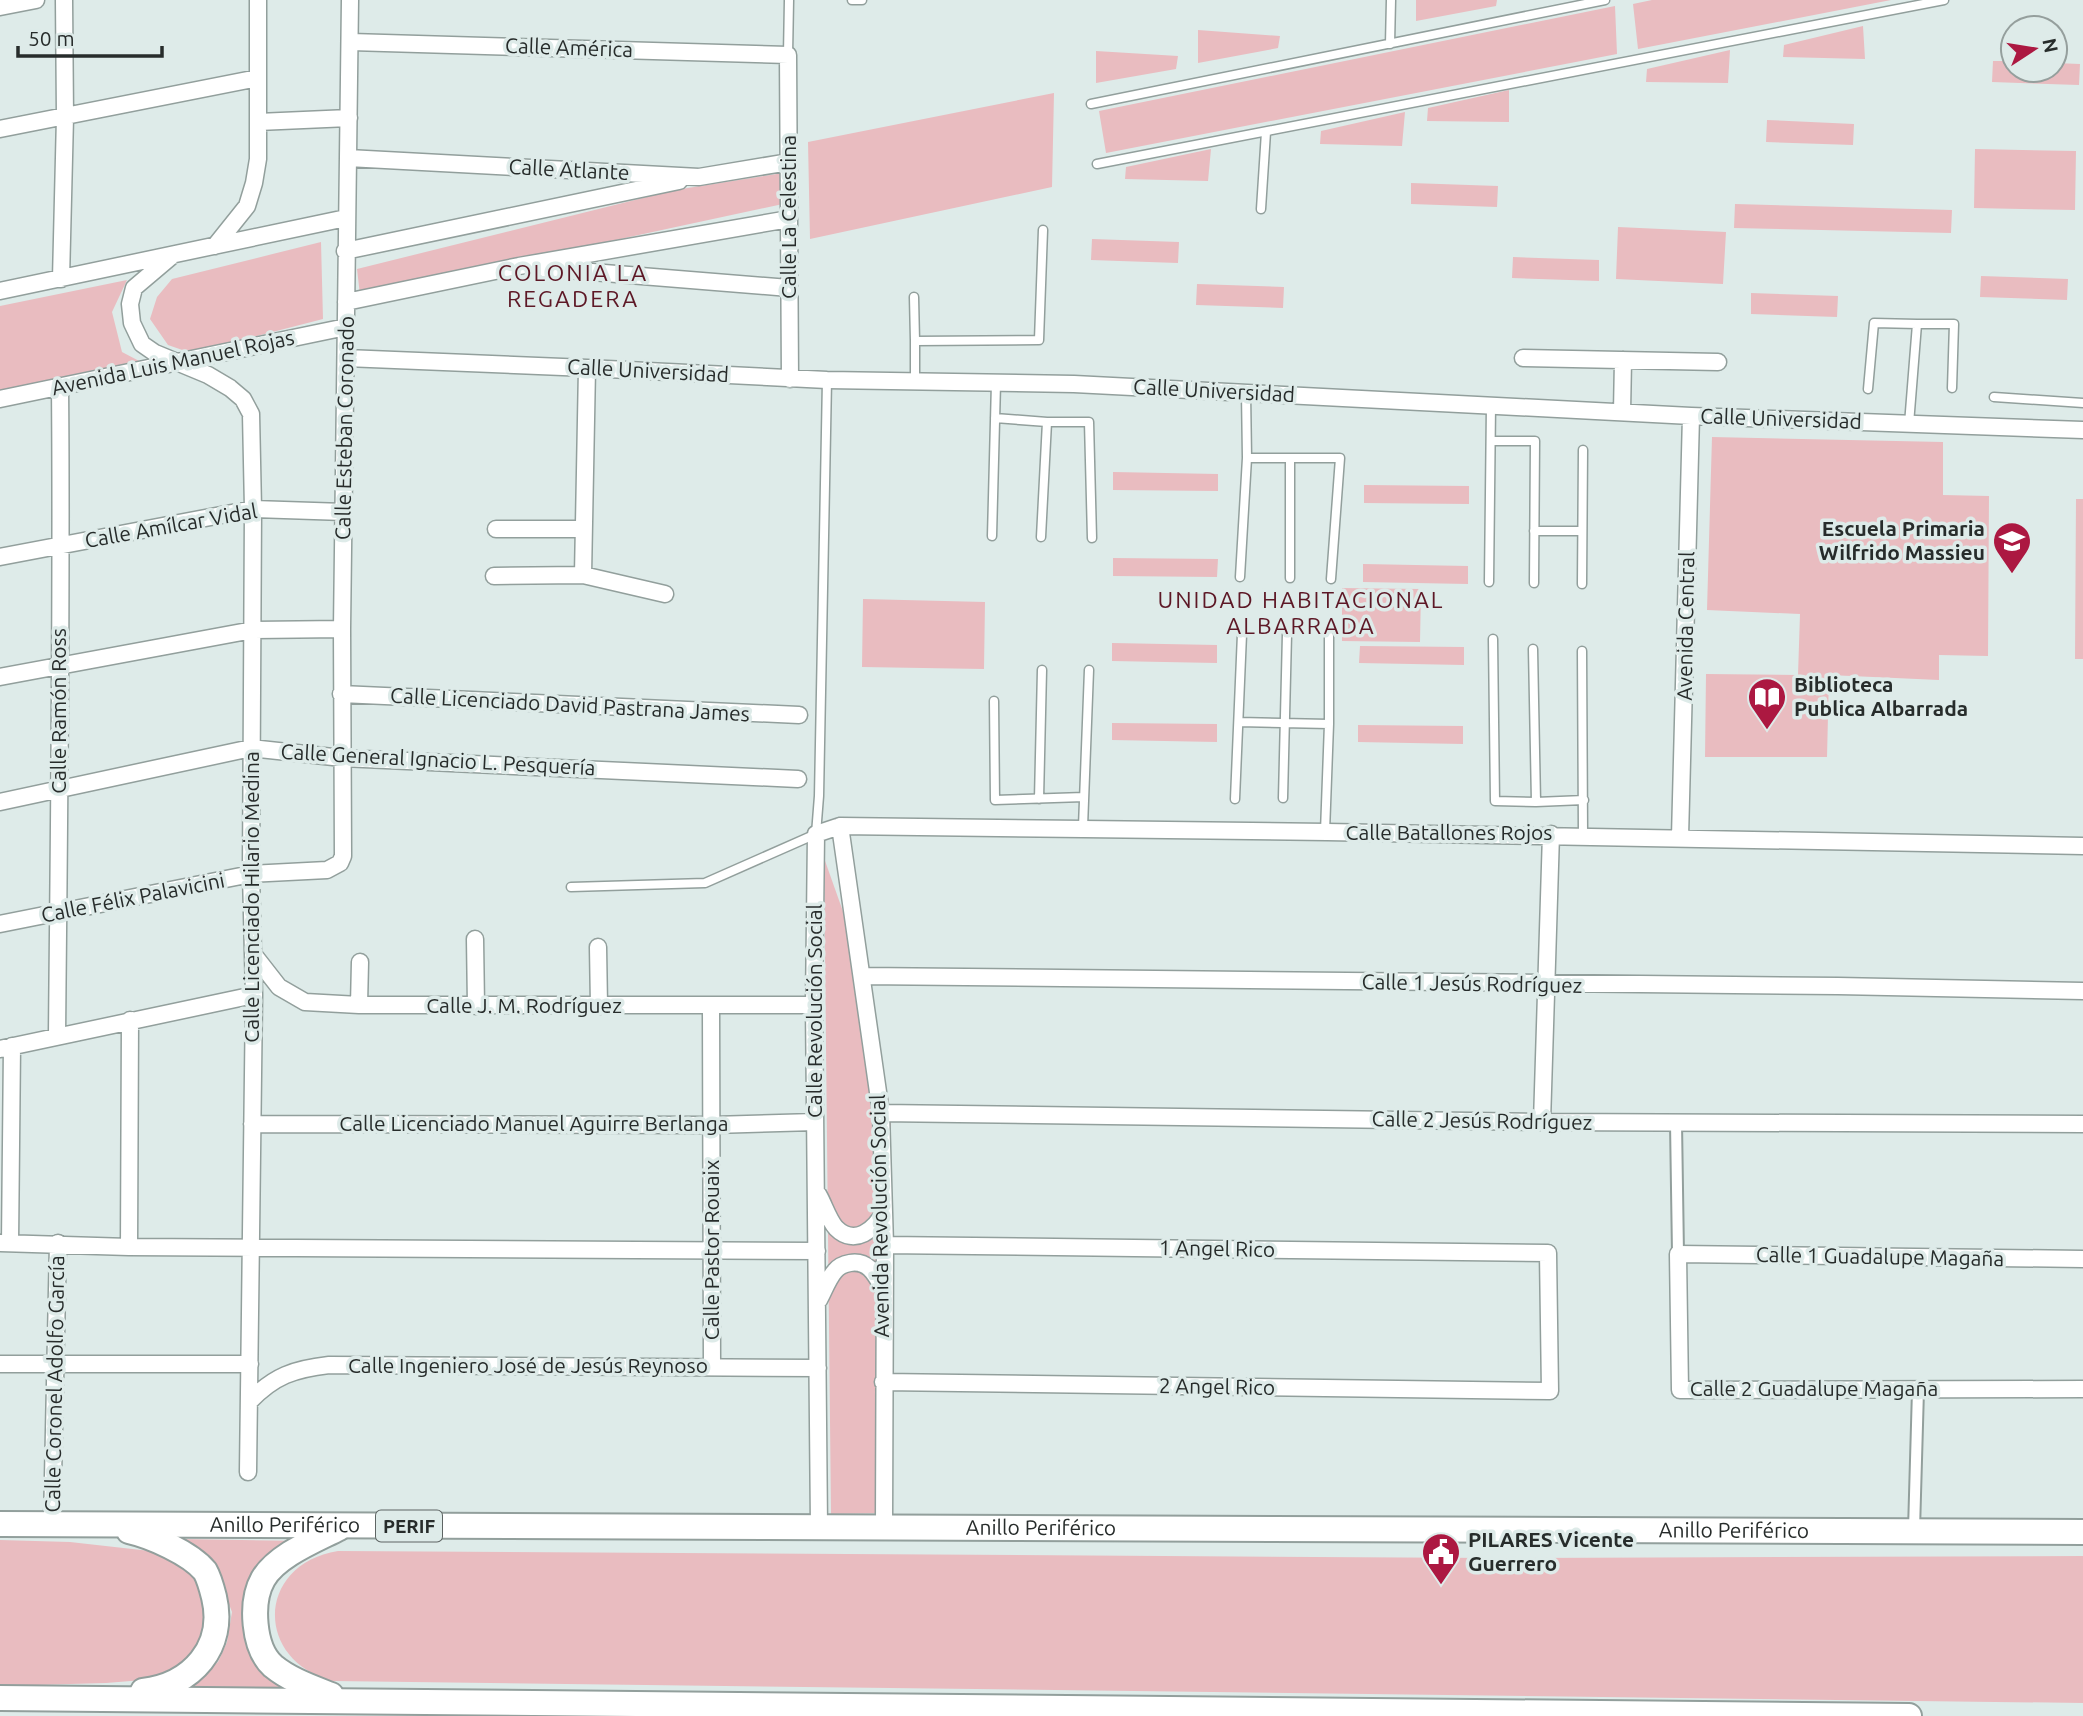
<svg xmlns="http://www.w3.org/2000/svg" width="2083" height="1716" font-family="Ubuntu,sans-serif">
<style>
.green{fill:#e9bcc0}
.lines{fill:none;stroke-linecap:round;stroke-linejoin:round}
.service-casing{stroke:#929f9c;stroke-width:11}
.pedestrian-casing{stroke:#929f9c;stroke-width:14}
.minor-casing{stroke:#929f9c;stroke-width:19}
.primary-casing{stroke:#929f9c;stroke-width:28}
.service{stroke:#fff;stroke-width:8}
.pedestrian{stroke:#fff;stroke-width:10}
.minor{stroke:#fff;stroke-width:16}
.primary{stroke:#fff;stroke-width:24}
.labels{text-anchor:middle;stroke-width:7;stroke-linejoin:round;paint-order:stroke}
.shield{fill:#deebe9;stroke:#5e6564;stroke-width:2}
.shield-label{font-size:19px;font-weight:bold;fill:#272c2b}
.street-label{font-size:21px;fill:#272c2b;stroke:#deebe9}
.poi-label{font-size:21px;font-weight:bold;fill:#272c2b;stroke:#deebe9;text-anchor:start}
.neighbourhood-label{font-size:23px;letter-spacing:2px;fill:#5d1826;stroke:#deebe9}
</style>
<rect width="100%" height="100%" fill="#deebe9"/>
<path class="green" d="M1416,0h81l-1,6 -80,15z
M1652,0h239l-253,49 -5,-45z
M1615,6l2,48 -511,99 -7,-42z
M1863,26l2,33 -82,-2 1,-12z
M1198,30l82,6 -2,12 -80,15z
M1730,50l-2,33 -82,-1 1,-13z
M1096,51l82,5 -2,13 -80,14z
M1993,61h20v9h42v-7l25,1 -1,21 -87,-3z
M1509,90v32l-82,-1 1,-13z
M1054,93l-2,94 -242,52 -2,-97z
M1405,112l-3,34 -82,-2 1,-13z
M1767,120l87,4 -1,21 -87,-3z
M1211,149l-3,32 -83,-2 1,-12z
M1975,149l101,2 -1,59 -101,-2z
M783,173v31l-423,91 -3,-26 318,-79z
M1411,183l87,3 -1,21 -86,-3z
M1735,204l217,6 -1,23 -217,-5z
M1618,227l108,5 -3,52 -107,-5z
M1092,239l87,3 -1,21 -87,-3z
M321,242l2,77 -132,34 -23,-8 -18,-26 7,-22 15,-18z
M1513,257l86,3v21l-87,-3z
M1981,276l87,3 -1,21 -87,-3z
M127,280l-15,32 10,40 21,11 -143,30v-87z
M1197,284l87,3 -1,21 -87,-3z
M1751,293l87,3 -1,21 -86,-3z
M1712,437l231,5v53l46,1 -1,160 -49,-1v25l-110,-5 -2,82h-122l1,-83 92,1 2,-61 -93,-4z
M1113,472l105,2v17l-105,-1z
M1364,485l105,1v18l-105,-1z
M2076,499h7v160h-8z
M1113,558l105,1 -1,18 -104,-1z
M1363,564l105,2v18l-105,-2z
M1342,588l79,1 -1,53 -78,-1z
M863,599l122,3 -1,67 -122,-2z
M1112,643l105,2v18l-105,-2z
M1360,646l104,1v18l-105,-2z
M1112,723l105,1v18l-105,-2z
M1358,725l105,1v18l-105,-2z
M824,858l43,121 24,135v399l-60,1z
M180,1539l124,2 -53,76 54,74 -125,1 38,-30 9,-20 5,-30 -18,-47z
M0,1540l70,2 89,10 41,25 11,43 -14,34 -29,24 -62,5 -106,3z
M338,1551l1156,7 589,-2v147l-1751,-22c-79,-22 -75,-117 6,-130z"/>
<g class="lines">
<defs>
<path id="service" d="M852,0h10
M1390,44l1,-44
M788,55l1,-55
M1091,104l514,-104
M1097,164l847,-164
M1261,209l5,-77
M914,297l1,44 124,-1 4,-110
M915,381v-40
M1868,389l6,-66 43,1
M1994,397l89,6
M995,418l52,4h42l3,116
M1909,424l8,-100h37l-2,64
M1491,441h44l-1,142
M1247,458h93l-9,121
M1534,531h48
M992,536l4,-153
M1041,537l6,-115
M1240,577l7,-119 -1,-65
M1290,578v-120
M1489,582l2,-177
M1582,584l1,-134
M1493,639l2,162 41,1 48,-2
M1533,649l3,153
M1582,651l1,183
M994,701l1,99 89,-3
M1239,722l90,2
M1283,798l4,-164
M1039,799l3,-129
M1235,799l7,-165
M1083,827l6,-157
M1325,832l4,-108v-88
M571,887l134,-4 111,-49 3,-38 8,-416"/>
<path id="pedestrian" d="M1676,1123l2,131
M1914,1530l4,-140"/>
<path id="minor" d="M0,7l36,-7
M351,42l437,13 2,324
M258,122l91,-4
M0,129l258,-51
M348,158l351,19 90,-15
M215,246l32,-40 7,-23 4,-24v-159
M345,251l334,-70
M173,255l-39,33 -4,16 2,19 10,21 13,9 53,22 22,13 13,11 8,15 2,95 -2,365 3,121 -6,477
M543,268l246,20
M61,279l4,-162 -1,-117
M0,291l346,-73
M346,302l173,-36 270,-47
M346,358l241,10 240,12 247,4 617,32 392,14
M1523,358l195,4
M587,368l-4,207 82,19
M0,399l346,-72
M1622,412l1,-52
M496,529h87
M0,557l253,-48 91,3
M494,576l89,-1
M0,677l253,-47 89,-1
M341,694l458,21
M0,802l251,-54 91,10 456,21
M840,826l41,287 4,132 -1,281
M1680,837l11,-421
M0,924l251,-50 76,-4 13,-7 3,-7 -1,-227 8,-629
M475,939l1,67
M598,947l1,59
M254,955l25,32 26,15 54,3h455
M862,976l976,10 245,5
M359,1005l1,-43
M711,1007l1,360
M57,1036c2,-217 5,-433 3,-650
M0,1049l254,-54
M881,1113l661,9 541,2
M1542,1122l9,-288
M252,1124l461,1 102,-3
M818,1194c6,10 10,25 18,34 19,19 39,1 48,-16
M0,1243l129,4 688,4
M10,1243l2,-197
M129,1247l1,-227
M2083,1259l-405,-5 2,136 403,-1
M819,1300c5,-9 9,-21 16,-29 4,-5 9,-7 15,-8 18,-3 25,11 33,25
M0,1364h250
M883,1382l667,9 -2,-138 -663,-8
M250,1401c24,-25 44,-32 79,-36l489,3
M52,1524l6,-281
M819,1527l-5,-522 2,-171 24,-8c162,1 325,5 487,6 252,3 504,7 756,14"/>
<g id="primary">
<path id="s1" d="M0,1524l2083,8"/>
<path d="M129,1531c22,5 61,22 76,40 4,7 7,18 9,26 12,50 -22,88 -71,94"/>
<path d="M331,1695c-20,-8 -41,-15 -58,-29 -20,-18 -23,-64 -10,-87 14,-24 53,-39 76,-51"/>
<path d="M0,1698l1909,18"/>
</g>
</defs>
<use href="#service" class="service-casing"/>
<use href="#pedestrian" class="pedestrian-casing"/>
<use href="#minor" class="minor-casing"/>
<use href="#primary" class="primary-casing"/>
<use href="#service" class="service"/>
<use href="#pedestrian" class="pedestrian"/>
<use href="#minor" class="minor"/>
<use href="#primary" class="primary"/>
</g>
<defs>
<symbol id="school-pin" viewBox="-11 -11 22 30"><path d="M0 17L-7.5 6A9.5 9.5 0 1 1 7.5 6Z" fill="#ac1841" stroke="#deebe9"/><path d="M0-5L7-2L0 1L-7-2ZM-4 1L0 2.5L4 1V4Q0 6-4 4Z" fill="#fff"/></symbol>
<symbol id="library-pin" viewBox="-11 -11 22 30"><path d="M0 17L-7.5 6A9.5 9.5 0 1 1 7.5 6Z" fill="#ac1841" stroke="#deebe9"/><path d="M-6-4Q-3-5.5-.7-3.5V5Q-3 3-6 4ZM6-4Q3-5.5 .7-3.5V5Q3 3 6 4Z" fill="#fff"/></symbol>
<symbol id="civic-pin" viewBox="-11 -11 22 30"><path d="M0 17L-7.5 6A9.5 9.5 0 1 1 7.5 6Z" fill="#ac1841" stroke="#deebe9"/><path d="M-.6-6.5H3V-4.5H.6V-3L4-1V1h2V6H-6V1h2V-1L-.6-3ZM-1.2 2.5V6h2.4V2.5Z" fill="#fff"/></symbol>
</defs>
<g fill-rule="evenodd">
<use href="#school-pin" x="1990" y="519" width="44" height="60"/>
<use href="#library-pin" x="1745" y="675" width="44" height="60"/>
<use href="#civic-pin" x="1419" y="1530" width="44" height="60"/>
</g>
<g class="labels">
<rect class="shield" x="376" y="1510.5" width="66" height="31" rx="5"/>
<g class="shield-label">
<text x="409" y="1533">PERIF</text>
</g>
<g class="street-label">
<text transform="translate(569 48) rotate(2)" y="7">Calle América</text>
<text transform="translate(569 170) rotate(3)" y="7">Calle Atlante</text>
<text transform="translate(789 217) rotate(-90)" y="7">Calle La Celestina</text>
<text transform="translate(173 363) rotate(-12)" y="7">Avenida Luis Manuel Rojas</text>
<text transform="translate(648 371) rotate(3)" y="7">Calle Universidad</text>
<text transform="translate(1214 391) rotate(3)" y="7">Calle Universidad</text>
<text transform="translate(1781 419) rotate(2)" y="7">Calle Universidad</text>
<text transform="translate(345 428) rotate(-89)" y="7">Calle Esteban Coronado</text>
<text transform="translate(171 526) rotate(-10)" y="7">Calle Amílcar Vidal</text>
<text transform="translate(1686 626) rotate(-89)" y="7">Avenida Central</text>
<text transform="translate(570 705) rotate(3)" y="7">Calle Licenciado David Pastrana James</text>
<text transform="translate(59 711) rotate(-90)" y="7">Calle Ramón Ross</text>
<text transform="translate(438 760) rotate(3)" y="7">Calle General Ignacio L. Pesquería</text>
<text x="1449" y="840">Calle Batallones Rojos</text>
<text transform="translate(252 897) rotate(-90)" y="7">Calle Licenciado Hilario Medina</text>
<text transform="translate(133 898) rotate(-11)" y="7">Calle Félix Palavicini</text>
<text transform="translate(1472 984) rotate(1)" y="7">Calle 1 Jesús Rodríguez</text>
<text x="524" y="1013">Calle J. M. Rodríguez</text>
<text transform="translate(815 1011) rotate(-90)" y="7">Calle Revolución Social</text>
<text transform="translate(1482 1121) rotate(1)" y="7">Calle 2 Jesús Rodríguez</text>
<text x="534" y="1131">Calle Licenciado Manuel Aguirre Berlanga</text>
<text transform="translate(880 1216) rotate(-91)" y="7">Avenida Revolución Social</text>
<text transform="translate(1217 1249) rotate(1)" y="7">1 Angel Rico</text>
<text transform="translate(712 1250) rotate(-90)" y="7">Calle Pastor Rouaix</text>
<text transform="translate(1880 1257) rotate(1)" y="7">Calle 1 Guadalupe Magaña</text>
<text x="528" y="1373">Calle Ingeniero José de Jesús Reynoso</text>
<text transform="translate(55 1384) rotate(-89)" y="7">Calle Coronel Adolfo García</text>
<text transform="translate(1217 1387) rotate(1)" y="7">2 Angel Rico</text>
<text x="1814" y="1396">Calle 2 Guadalupe Magaña</text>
<text dy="7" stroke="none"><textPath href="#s1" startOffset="285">Anillo Periférico</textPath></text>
<text dy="7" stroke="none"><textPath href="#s1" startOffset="1041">Anillo Periférico</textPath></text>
<text dy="7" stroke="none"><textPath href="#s1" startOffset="1734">Anillo Periférico</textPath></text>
</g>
<g class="poi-label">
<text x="1985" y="536" text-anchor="end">Escuela Primaria<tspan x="1985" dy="24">Wilfrido Massieu</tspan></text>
<text x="1794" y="692">Biblioteca<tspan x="1794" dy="24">Publica Albarrada</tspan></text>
<text x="1468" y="1547">PILARES Vicente<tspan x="1468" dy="24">Guerrero</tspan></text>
</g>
<g class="neighbourhood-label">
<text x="573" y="281">COLONIA LA<tspan x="573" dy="26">REGADERA</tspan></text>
<text x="1301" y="608">UNIDAD HABITACIONAL<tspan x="1301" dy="26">ALBARRADA</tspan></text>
</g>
</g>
<g transform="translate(2034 49) rotate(78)"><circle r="33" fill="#deebe9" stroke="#959f9d" stroke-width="2"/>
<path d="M0-5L12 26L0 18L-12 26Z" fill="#ac1841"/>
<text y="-10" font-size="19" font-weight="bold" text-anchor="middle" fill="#272c2b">N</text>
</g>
<path d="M18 46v10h144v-10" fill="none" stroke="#272c2b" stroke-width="3.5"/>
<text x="28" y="46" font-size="21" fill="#272c2b" stroke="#deebe9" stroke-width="5" paint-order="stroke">50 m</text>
</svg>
